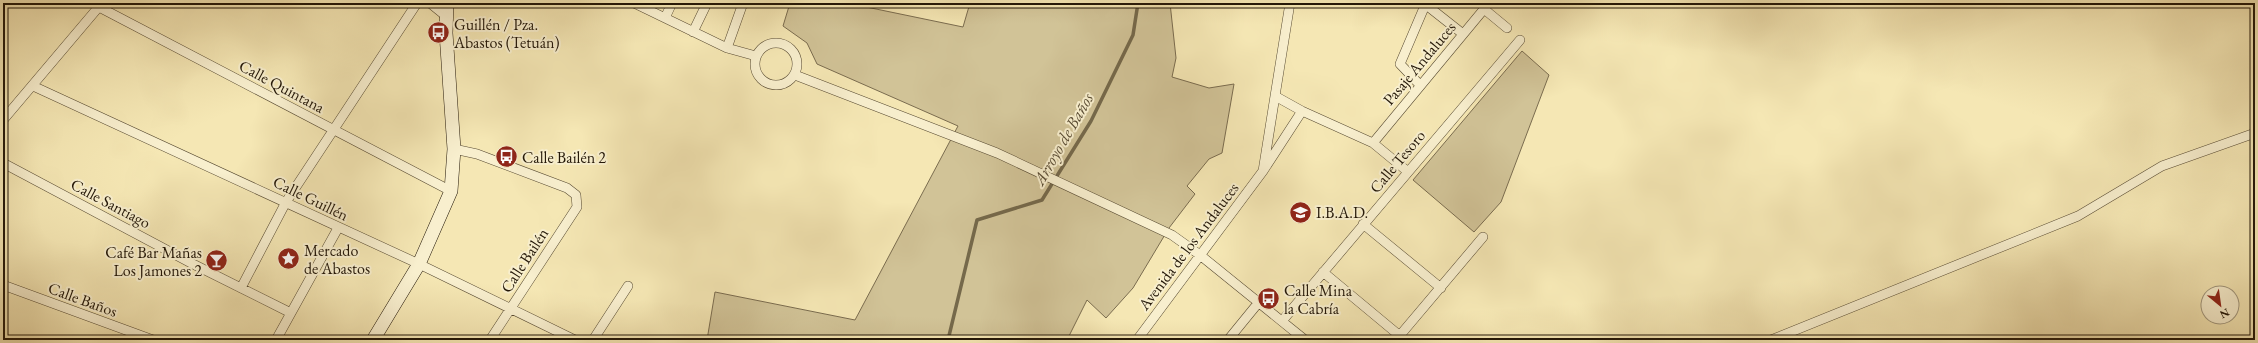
<svg xmlns="http://www.w3.org/2000/svg" width="2258" height="343" font-family="'EB Garamond',serif">
<style>
.green{fill:#d1c397;stroke:#7a6c4f}
.lines{fill:none;stroke-linecap:round;stroke-linejoin:round}
.stream{stroke:#75694b;stroke-width:3.5}
.street-casing{stroke:#574a32;stroke-width:10}
.secondary-casing{stroke:#221607;stroke-width:14}
.street{stroke:#f8efce;stroke-width:9}
.secondary{stroke:#f8efce;stroke-width:13}
.labels{text-anchor:middle;stroke-width:4;stroke-linejoin:round;paint-order:stroke}
.poi-label{font-size:16px;fill:#221607;stroke:#f8efce;text-anchor:start}
.street-label{font-size:16px;fill:#221607;stroke:#f8efce}
.water-label{font-size:17px;font-style:italic;fill:#5a4d35;stroke:#f8efce}
</style>
<rect width="100%" height="100%" fill="#f5e7b4"/>
<filter id="stains"><feTurbulence type="fractalNoise" baseFrequency=".005" numOctaves="4"/><feColorMatrix values="0 0 0 0 .2 0 0 0 0 .09 0 0 0 0 .02 0 0 0 .5 -.17"/></filter>
<radialGradient id="worn" r=".72"><stop offset=".6" stop-color="#630" stop-opacity="0"/><stop offset="1" stop-color="#630" stop-opacity=".3"/></radialGradient>
<path class="green" d="M790,3h57l116,24 7,-24h200l6,55 -4,19 37,11 25,-4 -12,69 -13,6 -22,27 8,8 -26,34 -36,60 -27,30 -19,-18 -20,40h-360l8,-48 140,28 103,-194 -141,-62 -10,-21 -24,-17z
M1522,51l27,24 -48,127 -27,30 -61,-52z"/>
<g class="lines">
<path class="stream" d="M948,340l29,-120 65,-20 49,-79 42,-86 5,-32"/>
<defs>
<path id="street" d="M430,3l16,13
M634,3l93,45 29,8
M1425,4l38,30
M99,7l352,184
M1484,9l23,19
M665,18l7,-15
M693,32l14,-29
M755 64a21 21 0 1 1 42 0a21 21 0 1 1-42 0Z
M727,48l16,-45
M795,75l202,78 175,82 28,20 105,85
M1420,85l-20,-21 26,-61
M33,86l386,178 156,76
M1275,96l15,-93
M1302,111l71,32 34,28
M3,120l99,-117
M1373,143l116,-140
M454,149l23,5 90,34 9,7 1,12 -87,133
M3,163l190,101 98,49
M1363,224l78,64
M1323,272l77,64
M3,285l150,55
M241,288l45,-86 131,-199
M1282,321l238,-281
M276,340l62,-112
M593,340l35,-54
M1137,340l126,-169 39,-60 -27,-15 -12,75
M1228,340l31,-38
M1396,340l87,-103
M1771,340l307,-124 84,-50 93,-33"/>
<path id="secondary" d="M373,340l46,-76 32,-73 3,-42 -8,-116 1,-30"/>
</defs>
<use href="#street" class="street-casing"/>
<use href="#secondary" class="secondary-casing"/>
<use href="#street" class="street"/>
<use href="#secondary" class="secondary"/>
</g>
<defs>
<symbol id="bus-disc" viewBox="-11 -11 22 22"><circle r="9.5" fill="#8f2418" stroke="#f8efce"/><path d="M-5-6H5V4H4V6H2V4H-2V6H-4V4H-5ZM-3.5-4V0h7V-4ZM-3.5 1.2v1.5H-2V1.2ZM2 1.2v1.5H3.5V1.2Z" fill="#fff"/></symbol>
<symbol id="school-disc" viewBox="-11 -11 22 22"><circle r="9.5" fill="#8f2418" stroke="#f8efce"/><path d="M0-5L7-2L0 1L-7-2ZM-4 1L0 2.5L4 1V4Q0 6-4 4Z" fill="#fff"/></symbol>
<symbol id="sight-disc" viewBox="-11 -11 22 22"><circle r="9.5" fill="#8f2418" stroke="#f8efce"/><path d="M0-6L1.8-2.2L6-1.7L2.9 1.2L3.7 5.4L0 3.3L-3.7 5.4L-2.9 1.2L-6-1.7L-1.8-2.2Z" fill="#fff"/></symbol>
<symbol id="bar-disc" viewBox="-11 -11 22 22"><circle r="9.5" fill="#8f2418" stroke="#f8efce"/><path d="M-6-5H6L.8 .8V4.5H3.5V6h-7V4.5H-.8V.8Z" fill="#fff"/></symbol>
</defs>
<g fill-rule="evenodd">
<use href="#bus-disc" x="426" y="20" width="25" height="25"/>
<use href="#bus-disc" x="494" y="144" width="25" height="25"/>
<use href="#school-disc" x="1288" y="200" width="25" height="25"/>
<use href="#sight-disc" x="276" y="246" width="25" height="25"/>
<use href="#bar-disc" x="204" y="248" width="25" height="25"/>
<use href="#bus-disc" x="1256" y="286" width="25" height="25"/>
</g>
<g class="labels">
<g class="poi-label">
<text x="454" y="30">Guillén / Pza.<tspan x="454" dy="18">Abastos (Tetuán)</tspan></text>
<text x="522" y="163">Calle Bailén 2</text>
<text x="1316" y="218">I.B.A.D.</text>
<text x="304" y="256">Mercado<tspan x="304" dy="18">de Abastos</tspan></text>
<text x="202" y="258" text-anchor="end">Café Bar Mañas<tspan x="202" dy="18">Los Jamones 2</tspan></text>
<text x="1284" y="296">Calle Mina<tspan x="1284" dy="18">la Cabría</tspan></text>
</g>
<g class="street-label">
<text transform="translate(1419 63) rotate(-50)" y="6">Pasaje Andaluces</text>
<text transform="translate(282 86) rotate(28)" y="6">Calle Quintana</text>
<text transform="translate(1397 161) rotate(-50)" y="6">Calle Tesoro</text>
<text transform="translate(311 198) rotate(26)" y="6">Calle Guillén</text>
<text transform="translate(111 203) rotate(28)" y="6">Calle Santiago</text>
<text transform="translate(1188 246) rotate(-53)" y="6">Avenida de los Andaluces</text>
<text transform="translate(524 260) rotate(-57)" y="6">Calle Bailén</text>
<text transform="translate(83 299) rotate(20)" y="6">Calle Baños</text>
</g>
<g class="water-label">
<text transform="translate(1063 139) rotate(-60)" y="6">Arroyo de Baños</text>
</g>
</g>
<rect width="2258" height="343" fill="none" stroke="#f5e7b4" stroke-width="16"/>
<rect x="4" y="4" width="2250" height="335" fill="none" stroke="#221607" stroke-width="2"/>
<rect x="8" y="8" width="2242" height="327" fill="none" stroke="#221607"/>
<g transform="translate(2220 305) rotate(151)"><circle r="19" fill="#f8efce" stroke="#a2987e"/>
<path d="M0-3L7 15L0 10L-7 15Z" fill="#8f2418"/>
<text y="-6" font-size="11" font-weight="bold" text-anchor="middle" fill="#221607">N</text>
</g>
<rect width="100%" height="100%" filter="url(#stains)"/>
<rect width="100%" height="100%" fill="url(#worn)"/>
</svg>
